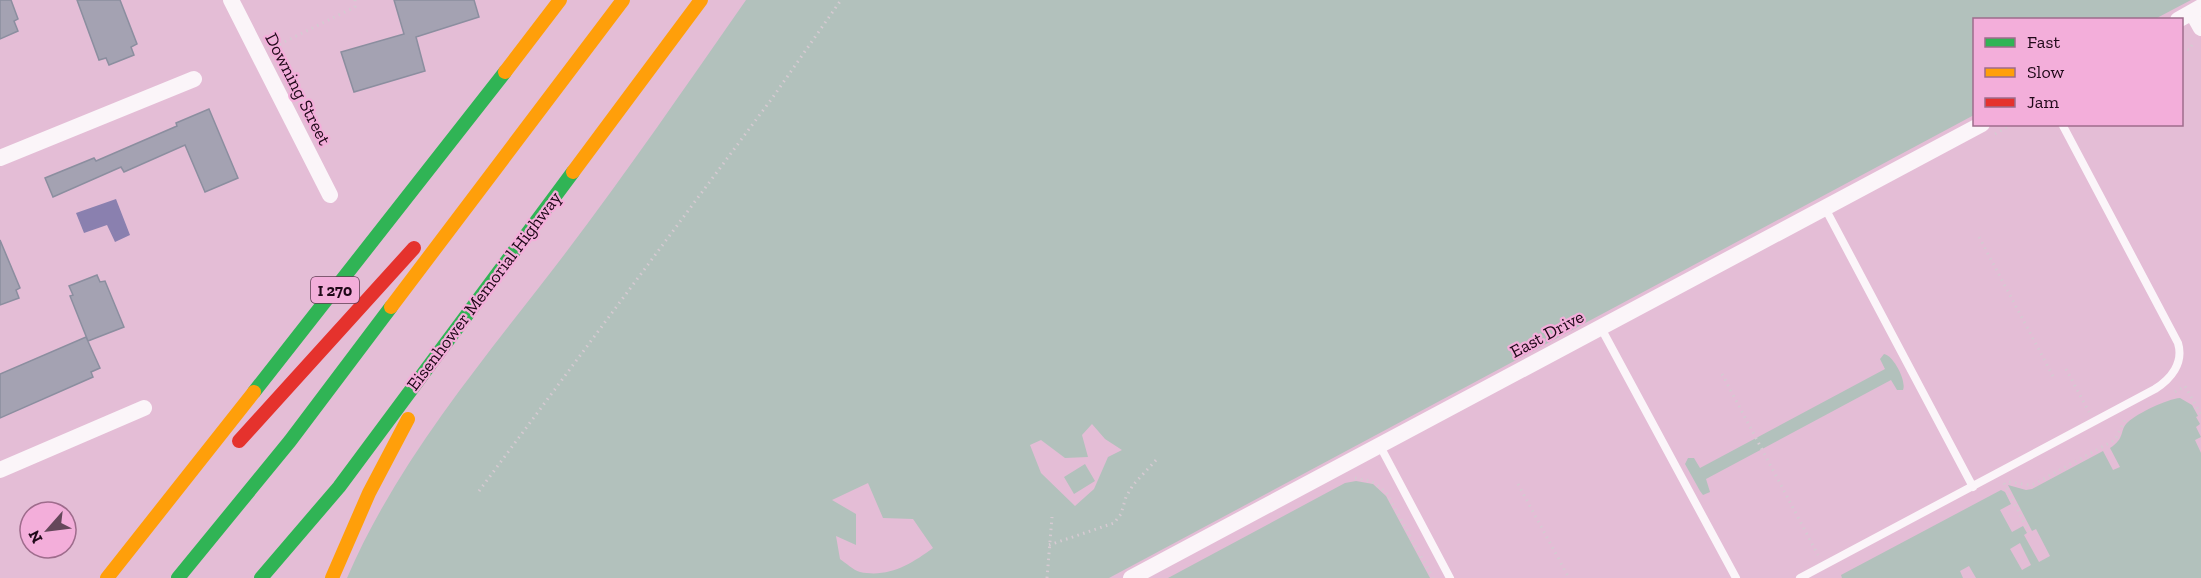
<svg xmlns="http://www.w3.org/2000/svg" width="2201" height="578" font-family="'Zilla Slab',serif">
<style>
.green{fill:#b2c1bc;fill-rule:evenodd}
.water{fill:#8a80af}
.building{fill:#a4a2b2;stroke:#8b8e9f;stroke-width:1.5}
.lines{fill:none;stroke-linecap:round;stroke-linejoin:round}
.path{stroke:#d6cad2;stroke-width:3;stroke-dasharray:1.5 4.5;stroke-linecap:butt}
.lane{stroke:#fbf5f9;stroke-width:8}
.street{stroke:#fbf5f9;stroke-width:16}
.fast{stroke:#30b455;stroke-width:14}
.slow{stroke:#ff9f0a;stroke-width:14}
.jam{stroke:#e5322d;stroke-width:14}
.labels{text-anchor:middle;stroke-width:4.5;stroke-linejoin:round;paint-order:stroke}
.shield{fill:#f3aeda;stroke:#5f3a52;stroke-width:1.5}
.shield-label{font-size:16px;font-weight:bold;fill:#1f0818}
.street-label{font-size:18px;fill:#1f0818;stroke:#f3aeda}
</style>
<rect width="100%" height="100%" fill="#e4bdd6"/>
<path class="green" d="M746,0h1445l-36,19 -181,1v95l-865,463h-762c51,-119 139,-221 217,-323 63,-83 122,-169 182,-255zM1092,424l13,15 17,11 -14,7 -14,32 -19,17 -34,-33 -11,-28 11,-5 24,18 23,-1 -6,-22zM868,483l15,35 30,1 20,29c-22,16 -44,30 -73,24 -7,-2 -14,-9 -20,-13l-4,-23 20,9v-31l-24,-14z
M1884,354c9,1 23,27 19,36h-6l-6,-10 -185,99 4,13 -7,3 -3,-4 -15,-27 3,-6h6l6,10 185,-99 -5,-10z
M2180,398l12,7 6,11 -2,1 4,7 -4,3 5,10 -6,3 6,13v125h-225l-7,-12 -9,5 3,7h-121l-1,-3 160,-85 4,2 6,12 -11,6 12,22 11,-6 4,7 -3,2 15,27 11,-6 -14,-27 -4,2 -24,-46 18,5 6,-1 71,-38 10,19 7,-3 -10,-19c16,-10 9,-18 18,-26 10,-9 39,-23 52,-24zM2020,543l11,22 -9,5 -12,-21z
M1085,464l10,17 -21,13 -10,-17z
M1356,481l17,3 13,12 44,82h-262l177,-95z"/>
<path class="water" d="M116,199l14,36 -15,7 -8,-17 -23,8 -8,-20z"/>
<path class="building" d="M0,0h11l7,19 -4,2 4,10 -18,8z
M77,0h43l17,44 -6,3 3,8 -25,10 -3,-7 -7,2z
M394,0h80l5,17 -63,20 9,34 -71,21 -13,-40 63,-18z
M209,109l29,69 -33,14 -20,-47 -61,27 -3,-5 -68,30 -8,-19 49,-20 2,3 81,-35 -1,-3z
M0,240l20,48 -4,2 3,8 -19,7z
M97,275l3,7 5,-1 19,46 -36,14 -18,-45 3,-1 -4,-9z
M86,337l14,31 -9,4 2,5 -93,41v-44z"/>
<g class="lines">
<path class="path" d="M274,47l81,-40v-7
M2182,47l7,3 3,-5
M1995,134l17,-10
M1979,237l74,139
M2066,369l23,43
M1722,374l96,181
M2175,392l10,-6 16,29
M1355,478l16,3 15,11 47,86
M2009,482l20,3 5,-1 81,-44 10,-20
M2004,483l25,49
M1518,484l51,94
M479,491l294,-394 68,-97
M1049,545l65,-22 7,-9 5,-17 7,-12 24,-26
M1047,578l5,-61"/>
<path class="lane" d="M1825,208l148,279
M1601,328l135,250
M1380,446l70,132
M1800,578l355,-189c16,-10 29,-26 23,-46l-116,-219"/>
<path class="street" d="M231,0l99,195
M2192,12l9,16
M2178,20l23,-13
M0,158l194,-79
M0,470l144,-62
M1131,578l851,-454"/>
<path class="fast" d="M254,392l251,-320
M178,578l112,-137 101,-134
M261,578l78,-91 234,-315"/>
<path class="slow" d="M505,72l55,-72
M573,172l128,-172
M391,307l232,-307
M107,578l147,-186
M332,578l37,-85 39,-74"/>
<path class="jam" d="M239,441l175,-193"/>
</g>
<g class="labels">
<rect class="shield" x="311" y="277" width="48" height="26" rx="4.5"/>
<g class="shield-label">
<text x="335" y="296">I 270</text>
</g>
<g class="street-label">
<text transform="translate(298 89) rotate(63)" y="6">Downing Street</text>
<text transform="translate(484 291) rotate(-53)" y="6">Eisenhower Memorial Highway</text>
<text transform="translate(1547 334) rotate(-28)" y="6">East Drive</text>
</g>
</g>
<rect x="1973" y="18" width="210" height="108" fill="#f3aeda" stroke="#9e6c8c" stroke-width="1.5"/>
<rect x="1985" y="38" width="30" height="9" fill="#30b455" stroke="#9e6c8c" stroke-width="1.5"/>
<text x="2027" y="48" font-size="18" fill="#1f0818">Fast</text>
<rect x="1985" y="68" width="30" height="9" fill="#ff9f0a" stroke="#9e6c8c" stroke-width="1.5"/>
<text x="2027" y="78" font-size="18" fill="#1f0818">Slow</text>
<rect x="1985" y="98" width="30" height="9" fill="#e5322d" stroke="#9e6c8c" stroke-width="1.5"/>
<text x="2027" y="108" font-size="18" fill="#1f0818">Jam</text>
<g transform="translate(48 530) rotate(242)"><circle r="28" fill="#f3aeda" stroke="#9e6c8c" stroke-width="1.5"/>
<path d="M0-4.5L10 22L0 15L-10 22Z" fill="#64475a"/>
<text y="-9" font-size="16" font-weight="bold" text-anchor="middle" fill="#1f0818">N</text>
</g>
</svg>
